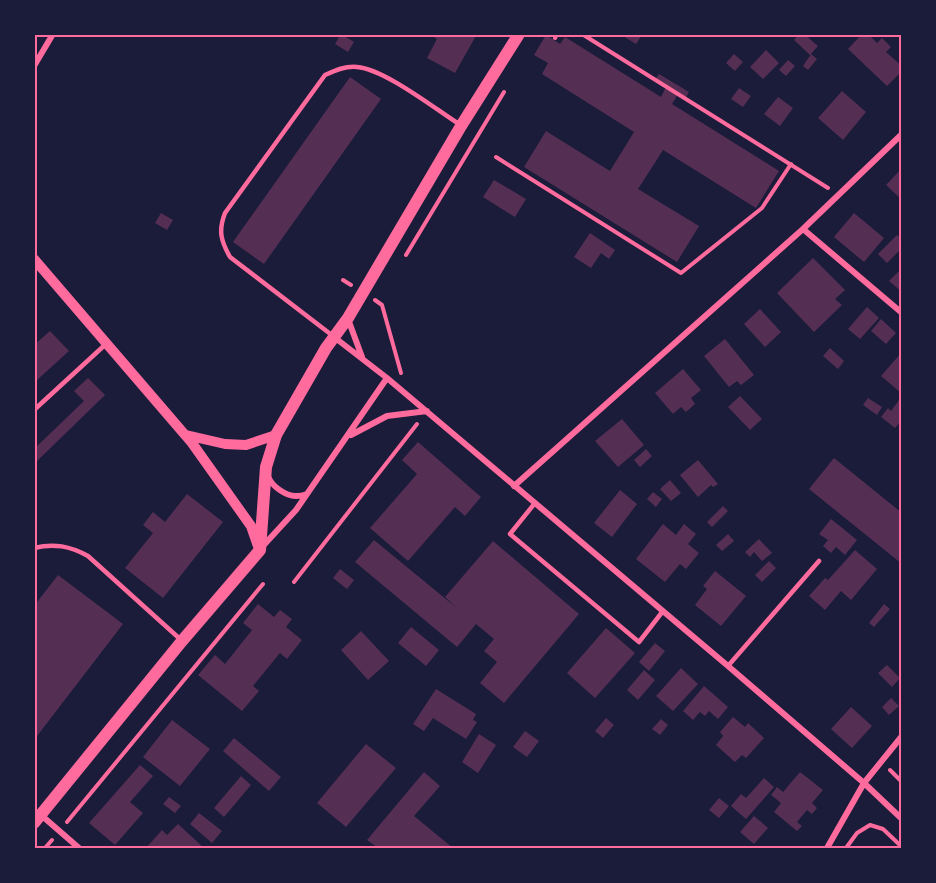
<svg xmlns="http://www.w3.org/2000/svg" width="936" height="883" font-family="'Times New Roman',serif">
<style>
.building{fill:#542f53}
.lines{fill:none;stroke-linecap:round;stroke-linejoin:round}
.path{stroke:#ff6b9d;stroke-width:4}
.service{stroke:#ff6b9d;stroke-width:4.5}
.minor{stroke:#ff6b9d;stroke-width:6}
.tertiary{stroke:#ff6b9d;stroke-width:10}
.secondary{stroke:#ff6b9d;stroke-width:12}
.neatline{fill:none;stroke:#ff6b9d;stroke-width:2}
</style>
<rect width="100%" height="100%" fill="#1b1b3a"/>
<path class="building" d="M341,34l13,8 -6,10 -13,-8z
M429,34h48l-22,39 -28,-15 10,-19z
M624,34h16l2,1 -6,9 -13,-8z
M799,34h5l14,12 -8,9 -16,-15z
M862,34h6l9,9 5,-5 9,9 -5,5 16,14v5l-15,15 -39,-37z
M546,35l14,9 5,-7 96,60 5,-10 -11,-7 4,-6 30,18 -4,7 -7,-5 -6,10 107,67 -23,37 -93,-58 -25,39 61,37 -22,36 -153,-95 22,-36 64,40 24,-39 -92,-58 6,-11 -14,-8z
M766,50l13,13 -16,16 -13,-12z
M734,54l9,8 -8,9 -9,-8z
M811,54l6,5 -9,11 -5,-4z
M788,60l7,6 -9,10 -7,-6z
M350,77l31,22 -117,165 -31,-22z
M739,88l12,8 -8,11 -12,-8z
M842,91l24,21 -23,28 -25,-22z
M778,97l15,11 -13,18 -16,-12z
M902,168v32l-16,-15z
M494,180l32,19 -11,18 -32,-20z
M161,213l12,7 -6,10 -12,-7z
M854,213l30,25 -20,24 -30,-25z
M590,233l25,17 -6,9 -8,-6 -10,15 -17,-11z
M897,235l5,4v9l-15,15 -9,-9z
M813,258l32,32 -10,9 7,6 -28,27 -37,-39z
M902,268v24l-13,-11z
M867,307l12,11 -19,21 -12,-10z
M760,309l21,23 -16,15 -21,-23z
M881,319l15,14 -10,11 -15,-13z
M50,331l19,20 -33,30 -2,-2v-34z
M725,339l29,36 -13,10 -4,-4 -8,6 -25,-31z
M830,348l14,13 -6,8 -15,-13z
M902,352v38l-2,2 -19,-16z
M683,369l18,21 -10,8 4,6 -9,8 -5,-5 -8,7 -18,-21z
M88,378l17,17 -71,69v-15l50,-48 -10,-10z
M740,396l22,23 -12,11 -22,-23z
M902,396v24l-7,8 -14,-11 7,-9 3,3z
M868,398l14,9 -5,8 -14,-10z
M622,419l22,26 -26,22 -23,-26z
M418,442l63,55 -16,19 -10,-9 -47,54 -38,-33 47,-54 -15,-14z
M646,449l6,7 -12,11 -6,-7z
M834,458l68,55v51l-93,-75z
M698,460l20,24 -5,3 -2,-2 -13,12 -18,-22z
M670,480l11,13 -10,8 -11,-12z
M620,490l17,14 -25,33 -18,-14z
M653,492l9,7 -6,8 -9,-8z
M187,494l36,28 -60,76 -38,-30 28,-35 -10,-8 10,-13 12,10z
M723,506l5,5 -16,16 -5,-5z
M831,519l26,21 -12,15 -9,-8 -5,6 -8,-7 5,-6 -9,-6z
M663,524l13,11 8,-11 12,10 -8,10 11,9 -13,16 -6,-5 -15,18 -29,-23z
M728,534l6,7 -12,10 -6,-6z
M759,539l13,14 -10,8 -8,-9 -4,5 -5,-5z
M374,540l84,69 -13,-12 48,-56 86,73 -75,89 -24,-20 17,-21 -13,-11 10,-12 -18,-15 -19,23 -102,-85z
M855,550l22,19 -26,31 -10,-9 -16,19 -16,-14 16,-18 3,2z
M769,561l7,7 -14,14 -7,-7z
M340,569l14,11 -7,9 -14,-11z
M715,571l31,25 -25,30 -26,-21 12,-16 -4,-3z
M58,575l65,49 -89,116v-134z
M258,604l16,13 6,-7 12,9 -6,8 16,13 -15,19 -7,-6 -27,33 6,5 -17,20 -44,-36 17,-20 10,9 27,-34 -9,-7z
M884,604l6,5 -16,18 -5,-4z
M411,627l28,23 -13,16 -28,-23z
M606,628l29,25 -40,45 -28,-25z
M361,631l28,30 -21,19 -27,-30z
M655,643l10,8 -16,20 -10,-9z
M887,665l13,13 -8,9 -14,-14z
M681,668l17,16 -25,27 -17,-15z
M644,670l11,10 -17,20 -11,-10z
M704,686l24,21 -10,12 -9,-8 -4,5 -5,-4 -7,8 -10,-9z
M436,689l40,25 -3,6 4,2 -11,17 -33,-21 -9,13 -11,-7z
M891,698l8,8 -10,9 -7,-8z
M851,707l21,19 -20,22 -21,-19z
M733,717l12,10 3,-4 16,15 -18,20 -4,-3 -7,7 -19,-17 7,-9 -3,-4z
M606,718l8,7 -11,13 -8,-7z
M661,719l7,6 -8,10 -8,-6z
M172,720l38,29 -30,37 -37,-29z
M525,731l14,10 -12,16 -14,-10z
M479,734l17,11 -18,28 -16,-11z
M234,738l47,39 -12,14 -46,-40z
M366,744l30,24 -50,59 -29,-24z
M140,765l13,11 -23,26 13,11 -28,32 -26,-22z
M424,772l16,14 -26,30 39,32h-75l-11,-8z
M800,772l23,18 -11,13 5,5 -5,6 -5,-4 -10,12 5,4 -5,5 -23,-19 7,-9 -10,-8 6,-8 6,5z
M241,776l10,9 -27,32 -10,-9z
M764,778l10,9 -28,32 -15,-13 10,-12 5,4z
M169,797l12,9 -6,7 -12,-9z
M719,798l10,8 -10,12 -10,-8z
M199,813l23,18 -10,12 -22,-19z
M754,816l14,12 -14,16 -14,-12z
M178,824l26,24h-58l16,-18 5,5z"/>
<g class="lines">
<path class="path" d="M582,34l246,154
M555,38l2,-4
M496,157l185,116 81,-65 29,-44
M406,255l98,-163
M343,280l8,5
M375,300l7,5 19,68
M294,582l123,-158
M890,770l12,12
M67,822l196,-238
M45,848l7,-8
M846,848l11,-15 13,-8 13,4 19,18"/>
<path class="service" d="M333,336l-103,-79c-9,-16 -12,-26 -5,-44l100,-138c11,-5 20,-9 32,-8 27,2 77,41 102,57
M34,410l73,-67
M535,503l-25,31 129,108 24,-31
M34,548c20,-5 36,-2 54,8l92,83
M728,666l91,-105"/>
<path class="minor" d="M34,66l19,-32
M803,229l99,84
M348,319l14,38
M334,337l53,41 341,288 136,117 38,36
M351,435l36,-19 40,-5
M268,476c3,10 19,21 29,20 4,0 7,-1 10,-2
M514,486l289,-257 99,-95
M262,547l34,-37 91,-132
M41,815l38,33
M827,848l37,-65 38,-47"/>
<path class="tertiary" d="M34,259l158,184 59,83 8,23
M186,435l39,9 21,1 30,-10"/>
<path class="secondary" d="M34,823l148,-182 78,-91 6,-83 10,-32 50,-87 22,-30 113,-192 58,-92"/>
</g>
<rect width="936" height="883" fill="none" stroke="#1b1b3a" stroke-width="72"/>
<rect x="36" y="36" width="864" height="811" class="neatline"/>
</svg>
